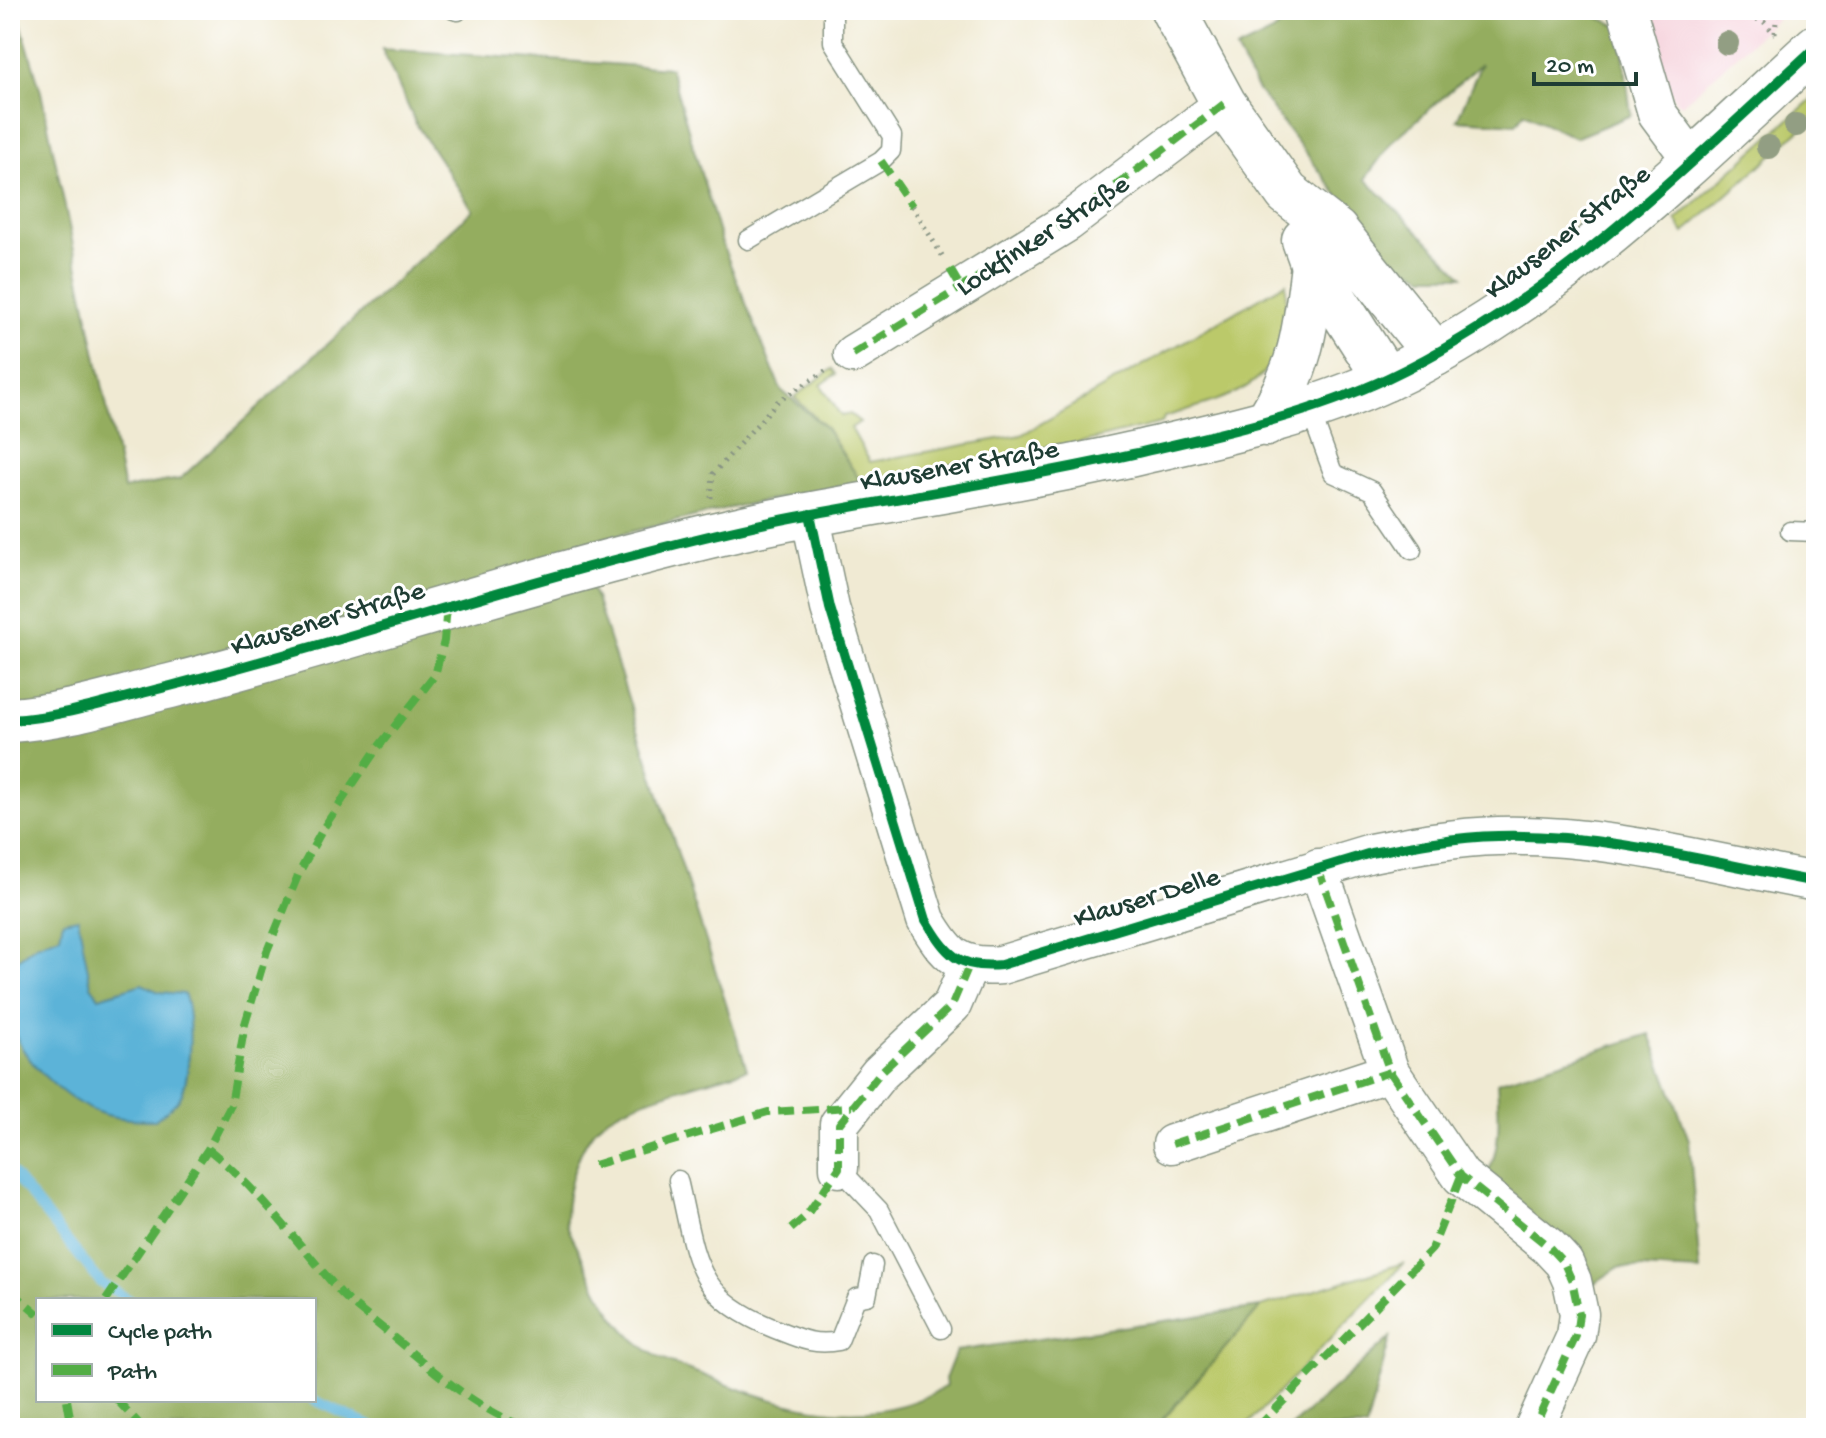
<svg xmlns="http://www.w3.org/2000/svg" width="1826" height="1438" font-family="'Gochi Hand',sans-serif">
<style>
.built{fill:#f5cfd9}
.green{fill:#bbc96b;stroke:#6d8350;stroke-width:2}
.forest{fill:#94ad5f;stroke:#5a754a;stroke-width:2;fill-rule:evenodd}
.water{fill:#5bb3d8;stroke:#3d7886;stroke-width:2}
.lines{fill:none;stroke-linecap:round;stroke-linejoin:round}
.stream{stroke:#5bb3d8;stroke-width:10}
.service-casing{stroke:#889484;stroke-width:21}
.minor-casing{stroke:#889484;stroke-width:41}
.tertiary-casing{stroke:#889484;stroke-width:47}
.secondary-casing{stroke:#889484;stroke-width:47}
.path{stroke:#889484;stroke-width:5;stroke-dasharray:2 6;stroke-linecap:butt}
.service{stroke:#fff;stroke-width:18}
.minor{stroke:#fff;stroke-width:38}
.tertiary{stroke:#fff;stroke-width:44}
.secondary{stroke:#fff;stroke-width:44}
.quiet{stroke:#52ad45;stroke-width:8;stroke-dasharray:16 8;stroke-linecap:butt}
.cycleway-casing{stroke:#fff;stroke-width:15}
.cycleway{stroke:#00873e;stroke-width:10}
.tree{fill:#929e83}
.labels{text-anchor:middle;stroke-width:6;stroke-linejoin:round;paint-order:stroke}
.street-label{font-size:28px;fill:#1f3d34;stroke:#fff}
</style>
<rect width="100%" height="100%" fill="#fff"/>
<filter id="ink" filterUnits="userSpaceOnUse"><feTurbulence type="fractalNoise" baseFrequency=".0125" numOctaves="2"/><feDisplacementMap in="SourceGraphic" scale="16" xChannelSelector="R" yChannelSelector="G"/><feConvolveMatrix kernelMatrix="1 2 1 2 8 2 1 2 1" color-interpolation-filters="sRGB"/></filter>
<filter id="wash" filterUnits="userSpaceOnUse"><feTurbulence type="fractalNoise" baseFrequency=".006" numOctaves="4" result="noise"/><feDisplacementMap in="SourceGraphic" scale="32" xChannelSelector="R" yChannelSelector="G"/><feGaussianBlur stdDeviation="1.8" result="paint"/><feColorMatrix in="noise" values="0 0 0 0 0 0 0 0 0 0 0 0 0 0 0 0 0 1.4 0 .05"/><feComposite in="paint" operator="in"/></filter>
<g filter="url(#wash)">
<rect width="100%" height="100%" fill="#f0ead3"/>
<path class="built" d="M1642,10h145l-105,95 -6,-3 -20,-39z"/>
<path class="green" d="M1816,95v21l-132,117 -8,-13z
M1286,283c1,102 -36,108 -122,134l-2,6 -120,29 -181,30 -36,-55 -31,-30 38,-28 4,5 -15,11 20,31 9,-2 10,8 -9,6 19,34 151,-27z
M1404,1263l-160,165h-89l106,-121z"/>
<path class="forest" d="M10,10h7l24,82 83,397 56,-10 293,-269 -57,-86 -34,-75 288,19 52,176 59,146 44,37 36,55 -136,27 -153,37 24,52 151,471c-35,12 -122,31 -147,55 -22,22 -34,64 -34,95 0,8 7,19 11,27 17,39 35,78 70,104 16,12 38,18 56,25 77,32 167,58 243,11l-1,-7 11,-28 305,-44 -106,121h-1145zM38,1300h276v100h-276z
M1298,10h284l38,17 11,88 -56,23 -51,-25 -8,11 -59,-4 24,-56 -88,77 -28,38 98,97h-38l-39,-18 -129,-169 -21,-39 37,-18z
M1650,1034l39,106 11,131 -81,-4 -29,19 -104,-110c16,-28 13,-62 11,-94z
M1390,1338l-24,90h-77z"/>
<path class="water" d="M78,918l13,68 8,11 43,-13 17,8 25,2c9,17 7,89 -5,105 -6,8 -16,14 -24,21 -18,0 -38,-1 -55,-7 -35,-12 -82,-55 -89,-92 -4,-17 -1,-38 -1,-56l26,-20 24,-9 3,-15z"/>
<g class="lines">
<path class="stream" d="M10,1170l91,113 29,17
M314,1400l61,28"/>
</g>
</g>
<g filter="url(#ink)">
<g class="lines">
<defs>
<path id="service" d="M454,10l4,1
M748,240l133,-79 10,-10 1,-15 -59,-94v-32
M1310,410l23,63 39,18 40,59
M1790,531l26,1
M839,1168l40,42 62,119
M678,1180c19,80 14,115 97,149 23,9 38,17 64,12l17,-43 11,-2 6,-31"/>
<path id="minor" d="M1627,10l30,103 35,47
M853,354l215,-132 156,-118
M810,514l20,94 96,312c21,35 32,49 75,45l370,-112c42,-8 84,-16 127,-17 106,-3 214,27 318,46
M1318,868l72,204 71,104 88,71 15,16 8,18 7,33 -3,22 -42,92
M1172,1144l218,-72
M839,1168v-44l40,-50 73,-69 17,-40"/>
<path id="tertiary" d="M1173,10l51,94 63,89 49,38 99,123
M1304,240l9,25 73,114"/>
<path id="secondary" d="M1266,424c36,-58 39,-93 47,-159
M10,720c55,-3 110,-22 164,-35 140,-36 278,-81 418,-119 73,-19 146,-39 221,-52 107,-20 214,-36 320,-60 87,-20 174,-38 255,-76 164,-77 296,-210 428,-331"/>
</defs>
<use href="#service" class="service-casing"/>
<use href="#minor" class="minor-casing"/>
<use href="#tertiary" class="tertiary-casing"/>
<use href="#secondary" class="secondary-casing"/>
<path class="path" d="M1734,10l30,12 11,12
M1775,33l2,-23
M912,206l31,51
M711,498l2,-24 64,-72 48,-31"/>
<use href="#service" class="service"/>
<use href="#minor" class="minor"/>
<use href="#tertiary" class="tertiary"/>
<use href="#secondary" class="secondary"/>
<path class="quiet" d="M881,161l31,45
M950,269l10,17
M853,354l215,-132 156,-118
M1318,868l72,204 71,104 88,71 15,16 8,18 7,33 -3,22 -42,92
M1172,1144l218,-72
M208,1149c52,41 89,94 133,144 13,14 31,26 46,39 44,36 87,77 141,96
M594,1165l174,-53 84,-5
M791,1229l15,-13 33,-48v-44l40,-50 73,-69 17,-40
M10,1290l28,24
M106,1300l102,-151 23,-44 14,-81 22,-73 32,-78 25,-46 52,-77 59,-75 9,-34 3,-36
M67,1400l5,28
M117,1400l26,28
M1257,1428l175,-179 29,-73"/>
<defs>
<path id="cycleway" d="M810,514l20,94 96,312c21,35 32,49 75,45l370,-112c42,-8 84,-16 127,-17 106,-3 214,27 318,46
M10,720c55,-3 110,-22 164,-35 140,-36 278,-81 418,-119 73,-19 146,-39 221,-52 107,-20 214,-36 320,-60 87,-20 174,-38 255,-76 164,-77 296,-210 428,-331"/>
</defs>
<use href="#cycleway" class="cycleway-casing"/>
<use href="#cycleway" class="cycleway"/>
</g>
<g class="tree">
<circle cx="1727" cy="43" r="12"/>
<circle cx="1796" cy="125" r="12"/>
<circle cx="1768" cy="147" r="12"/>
</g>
</g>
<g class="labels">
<g class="street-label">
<text transform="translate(1566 230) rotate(-38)" y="10">Klausener Straße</text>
<text transform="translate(1041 233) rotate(-33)" y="10">Lockfinker Straße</text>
<text transform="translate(959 463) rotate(-10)" y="10">Klausener Straße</text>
<text transform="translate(327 616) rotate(-17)" y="10">Klausener Straße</text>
<text transform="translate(1146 895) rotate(-17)" y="10">Klauser Delle</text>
</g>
</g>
<rect width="1826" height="1438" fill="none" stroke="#fff" stroke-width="40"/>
<rect x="36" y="1298" width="280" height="104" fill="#ffffff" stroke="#a5b1ae" stroke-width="2"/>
<rect x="52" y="1324" width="40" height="12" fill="#00873e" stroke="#a5b1ae" stroke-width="2"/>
<text x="108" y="1338" font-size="24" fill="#1f3d34">Cycle path</text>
<rect x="52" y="1364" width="40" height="12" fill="#52ad45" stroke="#a5b1ae" stroke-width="2"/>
<text x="108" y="1378" font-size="24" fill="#1f3d34">Path</text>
<path d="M1534 72v12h102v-12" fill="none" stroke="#1f3d34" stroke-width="4"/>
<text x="1546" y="72" font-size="24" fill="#1f3d34" stroke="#ffffff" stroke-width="6" paint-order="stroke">20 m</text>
</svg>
